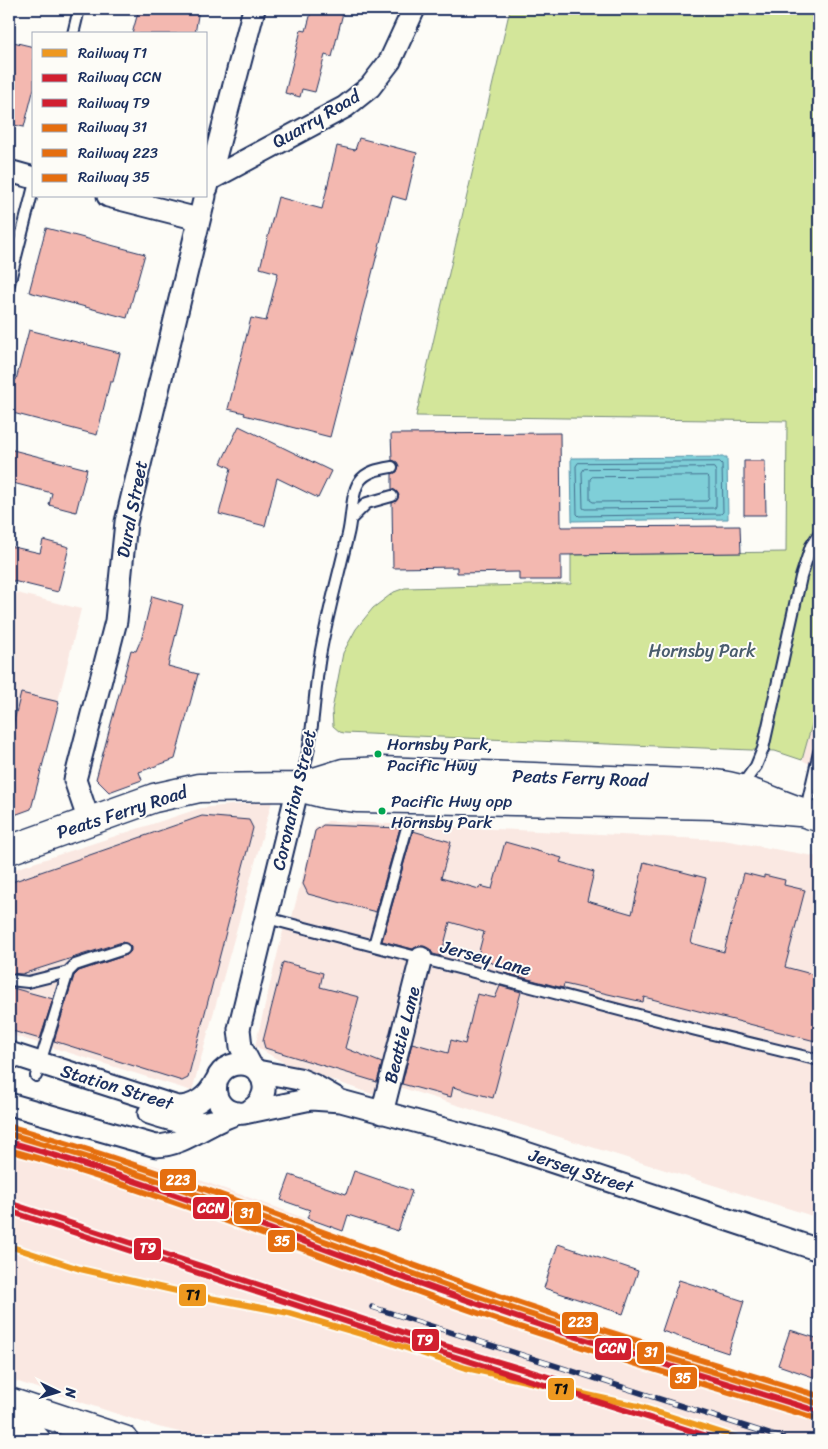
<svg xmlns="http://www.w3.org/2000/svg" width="828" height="1449" font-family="Sriracha,sans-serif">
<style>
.built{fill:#fae8e2}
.green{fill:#d3e69a;stroke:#778a7c}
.water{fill:#7fcfd8;stroke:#578fa7}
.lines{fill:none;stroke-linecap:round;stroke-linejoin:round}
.shore{stroke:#436f8f;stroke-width:1}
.building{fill:#f3b8b0;stroke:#1b2f5e}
.service-casing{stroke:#1b2f5e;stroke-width:14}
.minor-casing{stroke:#1b2f5e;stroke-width:25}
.secondary-casing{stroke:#1b2f5e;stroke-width:31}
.primary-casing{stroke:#1b2f5e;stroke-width:31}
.service{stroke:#fdfcf7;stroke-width:10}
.minor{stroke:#fdfcf7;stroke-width:21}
.secondary{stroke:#fdfcf7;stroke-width:28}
.primary{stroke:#fdfcf7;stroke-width:28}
.rail-casing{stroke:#1b2f5e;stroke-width:5.5}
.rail{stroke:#fdfcf7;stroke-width:4;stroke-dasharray:11;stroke-linecap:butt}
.rail-1-casing{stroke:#fdfcf7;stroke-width:10}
.rail-2-casing{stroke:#fdfcf7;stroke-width:10}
.rail-3-casing{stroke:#fdfcf7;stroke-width:10}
.rail-4-casing{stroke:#fdfcf7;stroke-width:10}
.rail-5-casing{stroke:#fdfcf7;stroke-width:10}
.rail-6-casing{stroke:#fdfcf7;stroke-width:10}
.rail-1{stroke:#ee981f;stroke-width:6}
.rail-2{stroke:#d11f2f;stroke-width:6}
.rail-3{stroke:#d11f2f;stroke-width:6}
.rail-4{stroke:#e56e0f;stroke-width:6}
.rail-5{stroke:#e56e0f;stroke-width:6}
.rail-6{stroke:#e56e0f;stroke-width:6}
.bus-dot{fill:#00a651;stroke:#fdfcf7;stroke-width:2}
.labels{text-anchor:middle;stroke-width:4;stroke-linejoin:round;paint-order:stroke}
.bus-label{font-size:17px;fill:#1b2f5e;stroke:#fdfcf7;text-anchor:start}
.street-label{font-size:18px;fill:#1b2f5e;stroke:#fdfcf7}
.park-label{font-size:18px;fill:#495d6d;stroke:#fdfcf7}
.line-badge{stroke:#fdfcf7;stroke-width:2}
.badge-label{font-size:14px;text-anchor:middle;font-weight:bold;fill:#fff}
.pale-badge-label{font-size:14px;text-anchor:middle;font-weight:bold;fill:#111}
</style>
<rect width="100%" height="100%" fill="#fdfcf7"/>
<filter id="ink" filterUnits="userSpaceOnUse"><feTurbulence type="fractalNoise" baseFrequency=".02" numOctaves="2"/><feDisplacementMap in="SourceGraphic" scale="10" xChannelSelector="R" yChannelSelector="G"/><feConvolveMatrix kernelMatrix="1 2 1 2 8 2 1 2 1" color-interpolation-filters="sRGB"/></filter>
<g filter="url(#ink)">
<path class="built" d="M9,591l72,18 -50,200 -22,8z
M819,699v70l-17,-9z
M272,801l-80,290 -183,-57v-163l192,-63z
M328,821l395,19 96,17v361l-423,-132 30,-131 -134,-38 23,-89z
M284,927l130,35 -34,135 -96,-34 -29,-17z
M9,1124l168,48 101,36 164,66 98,33 279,85v48h-605l-56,-13 -149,-48z"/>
<path class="green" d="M510,9h309v690l-17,61 -27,-9 -431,-18 -4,-1 -7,-6 -1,-16 11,-57 13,-24 17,-21 21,-16 11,-4 166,-4v-29l215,-3 1,-131 -371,-5z"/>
<path class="water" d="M727,457l1,62 -156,2 -1,-63z"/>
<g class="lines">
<path class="shore" d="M720,462l2,2 1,48 -2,2 -142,2 -2,-2 -1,-48 2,-3z
M714,468l2,3v35l-1,2 -130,1 -2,-1 -1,-36 2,-3z
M707,476l2,2v20l-2,3 -114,1 -3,-2v-21l2,-2z"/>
</g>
<path class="building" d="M139,9h60l-4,25h-63z
M312,9h32l-12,48 -7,-2 -10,37 -13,-3 -2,8 -15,-4 16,-63 5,1z
M9,41l25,6v41l-10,39 -15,-3z
M359,138l58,15 -11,47 -14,-4 -62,241 -86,-22 1,-2 -17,-4 23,-91 15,3 12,-48 -18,-5 18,-71 44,12 15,-63 18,4z
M46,228l99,26 -18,64 -98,-26z
M29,330l91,23 -7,29h-3l-13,53 -88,-23v-13l5,-20 2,1z
M239,426l92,45 -13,27 -41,-20 -12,48 -46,-12 12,-46 -10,-5z
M560,433l1,94 179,-1 1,27 -180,2v25h-42v-8l-62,1v-6l-64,1 -1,-65 5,-3 2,-5 -3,-4 -4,-2v-15l5,-2 2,-6 -2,-4 -5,-2 -1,-26z
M9,449l78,20 -11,43 -27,-7 3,-12 -43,-11z
M744,461h21l1,54h-22z
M43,540l26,7 -11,45 -49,-12v-34l31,7z
M152,596l31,9 -15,61 30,8 -23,85 -36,13 3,8 -33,12 -13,-13 35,-129 5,1 6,-14z
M21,693l38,9 -28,107 -22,8v-76z
M202,816l47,4 4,8 -65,250 -6,3 -128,-40 20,-65 5,-5 48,-16 4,-4v-4l-3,-3 -6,-2 -100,32 -13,-1v-90z
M323,825l77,3 -24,84 -68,-18 -5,-10 12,-53z
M413,831l38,11 -10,36 38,11 1,-3 12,3 13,-47 57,16 -2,4 34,10 -7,29 45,13 12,-52 62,16 -15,65 33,9 20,-79 20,5v-3l21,5 -1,5 21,5 -20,77 34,9v66l-175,-45 -1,5 -79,-18 -1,4 -58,-15 2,-6 -30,-8 7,-27 -34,-10 -9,34 -8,-2 -3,-5 -6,-3h-6l-5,3 -31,-8z
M283,962l40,11 -3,14 39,10 -14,51 37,15 -5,19 -112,-34 -2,-7z
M500,986l21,6 -28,106 -40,-11 -2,10 -49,-13 10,-41 36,10 3,-13 14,4 12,-50 18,4z
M9,987l44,12 -13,40 -31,-9z
M354,1171l58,20 -14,40 -50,-16 -5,16 -36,-13 3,-8 -29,-10 9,-25 56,19z
M558,1244l80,27 -15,43 -79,-26z
M679,1280l65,21 -16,52 -66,-22z
M790,1330l29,9v40l-41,-14z"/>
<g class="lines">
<defs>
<path id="service" d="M73,34l6,-25
M9,284l25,-98
M352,518l15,-15 25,-7
M300,783c14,-41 13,-85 20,-127 7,-41 19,-82 28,-122 4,-16 3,-40 11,-52 7,-11 21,-13 33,-15
M740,788l16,-22 7,-17 38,-172 10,-31 8,-12
M805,813l14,-61
M267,918l429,112 123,30
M374,945l34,-121
M10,980l18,2 40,-10
M36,1076l32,-104 7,-7 49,-16"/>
<path id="minor" d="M9,171l25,7
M209,180l136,-73 25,-20 20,-26 24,-52
M207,188l47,-179
M108,196l90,23
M89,821l-14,-41 41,-159 10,-99 79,-326
M9,1053l168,54c18,0 31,-10 39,-26
M251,1066l-10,-19 -2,-18 59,-242
M257,1071l42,8 14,6 23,13
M9,1104l147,42c31,-1 54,-26 83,-33
M249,1111c14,-8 21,-25 9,-39 -4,-5 -11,-8 -17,-8 -34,-1 -35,52 3,49l67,-14 30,2 158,43 320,106
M149,1113c21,7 41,13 63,8
M382,1113l39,-155"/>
<path id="secondary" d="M298,787l45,-14 39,-2 332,13c36,3 70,25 105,33
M9,850l145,-52 45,-10 99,-1 27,7 33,4 358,7 83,7"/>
<path id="primary" d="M9,1402l115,38
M9,1431l27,9"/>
</defs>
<use href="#service" class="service-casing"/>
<use href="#minor" class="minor-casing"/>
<use href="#secondary" class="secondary-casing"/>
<use href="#primary" class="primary-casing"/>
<use href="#service" class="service"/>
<use href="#minor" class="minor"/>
<use href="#secondary" class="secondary"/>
<use href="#primary" class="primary"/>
<defs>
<path id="rail" d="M372,1307l416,133"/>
</defs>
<use href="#rail" class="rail-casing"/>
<use href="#rail" class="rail"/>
<defs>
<path id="rail-1" d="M9,1246l71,23 114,26 95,18 93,27 84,28 172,38 106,34"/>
<path id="rail-2" d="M9,1142c153,43 299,103 449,155 118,42 239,77 359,114
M9,1211l418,137 293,92"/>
<path id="rail-3" d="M9,1203l420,138 136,41"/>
<path id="rail-4" d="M9,1134c153,43 300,103 450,156 119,42 240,77 360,114"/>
<path id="rail-5" d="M11,1127c153,43 300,102 449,155 118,43 239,77 359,114"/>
<path id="rail-6" d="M9,1150c151,42 296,101 443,154 120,42 242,77 363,114"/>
</defs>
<use href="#rail-1" class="rail-1-casing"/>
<use href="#rail-2" class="rail-2-casing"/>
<use href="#rail-3" class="rail-3-casing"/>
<use href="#rail-4" class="rail-4-casing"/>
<use href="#rail-5" class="rail-5-casing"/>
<use href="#rail-6" class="rail-6-casing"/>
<use href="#rail-1" class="rail-1"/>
<use href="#rail-2" class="rail-2"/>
<use href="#rail-3" class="rail-3"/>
<use href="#rail-4" class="rail-4"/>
<use href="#rail-5" class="rail-5"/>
<use href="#rail-6" class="rail-6"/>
</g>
</g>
<g class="bus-dot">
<circle cx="378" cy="754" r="4.5"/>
<circle cx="382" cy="811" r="4.5"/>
</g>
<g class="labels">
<g class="bus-label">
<text x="387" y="750">Hornsby Park,<tspan x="387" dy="21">Pacific Hwy</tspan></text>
<text x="391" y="807">Pacific Hwy opp<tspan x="391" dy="21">Hornsby Park</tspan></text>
</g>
<g class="street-label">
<text transform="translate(316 119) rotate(-30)" y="6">Quarry Road</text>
<text transform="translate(132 509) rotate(-79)" y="6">Dural Street</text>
<text transform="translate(580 778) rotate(2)" y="6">Peats Ferry Road</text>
<text transform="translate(294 800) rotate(-77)" y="6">Coronation Street</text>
<text transform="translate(122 812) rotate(-18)" y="6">Peats Ferry Road</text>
<text transform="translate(486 958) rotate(15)" y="6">Jersey Lane</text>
<text transform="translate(402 1035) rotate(-76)" y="6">Beattie Lane</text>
<text transform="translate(117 1087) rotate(17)" y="6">Station Street</text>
<text transform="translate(581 1171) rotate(18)" y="6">Jersey Street</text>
</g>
<g class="park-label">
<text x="702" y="657">Hornsby Park</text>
</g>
</g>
<g class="line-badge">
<rect x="159" y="1168" width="38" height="24" rx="5" fill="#e56e0f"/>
<rect x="192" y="1196" width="38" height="24" rx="5" fill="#d11f2f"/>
<rect x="233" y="1201" width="29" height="24" rx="5" fill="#e56e0f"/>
<rect x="267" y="1229" width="29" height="24" rx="5" fill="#e56e0f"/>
<rect x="133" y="1237" width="29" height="24" rx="5" fill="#d11f2f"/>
<rect x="178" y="1283" width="29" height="24" rx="5" fill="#ee981f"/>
<rect x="561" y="1311" width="38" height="24" rx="5" fill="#e56e0f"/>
<rect x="411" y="1328" width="29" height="24" rx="5" fill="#d11f2f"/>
<rect x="594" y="1337" width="38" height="24" rx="5" fill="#d11f2f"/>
<rect x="636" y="1341" width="29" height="24" rx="5" fill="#e56e0f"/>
<rect x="669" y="1366" width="29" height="24" rx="5" fill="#e56e0f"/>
<rect x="547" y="1377" width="28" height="24" rx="5" fill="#ee981f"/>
</g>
<g class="badge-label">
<text x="178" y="1185">223</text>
<text x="211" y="1213">CCN</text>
<text x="247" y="1218">31</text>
<text x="282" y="1246">35</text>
<text x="148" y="1253">T9</text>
<text x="580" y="1327">223</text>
<text x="425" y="1345">T9</text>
<text x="613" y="1353">CCN</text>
<text x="651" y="1357">31</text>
<text x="683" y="1383">35</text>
</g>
<g class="pale-badge-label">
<text x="193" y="1300">T1</text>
<text x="561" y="1394">T1</text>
</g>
<rect width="828" height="1449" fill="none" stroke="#fdfcf7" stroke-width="30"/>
<rect x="15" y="15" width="798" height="1419" fill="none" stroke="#1b2f5e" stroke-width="2" filter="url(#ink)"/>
<rect x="32" y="32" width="175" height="165" fill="#fdfcf7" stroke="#a3aaba"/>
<rect x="42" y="49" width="25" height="8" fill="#ee981f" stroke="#a3aaba"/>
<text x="78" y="58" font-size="15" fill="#1b2f5e">Railway T1</text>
<rect x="42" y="74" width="25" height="8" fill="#d11f2f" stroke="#a3aaba"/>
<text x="78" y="82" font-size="15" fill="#1b2f5e">Railway CCN</text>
<rect x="42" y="99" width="25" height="8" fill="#d11f2f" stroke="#a3aaba"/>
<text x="78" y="108" font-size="15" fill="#1b2f5e">Railway T9</text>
<rect x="42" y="124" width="25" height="8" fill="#e56e0f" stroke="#a3aaba"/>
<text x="78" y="132" font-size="15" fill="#1b2f5e">Railway 31</text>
<rect x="42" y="149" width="25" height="8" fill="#e56e0f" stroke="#a3aaba"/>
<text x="78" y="158" font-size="15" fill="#1b2f5e">Railway 223</text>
<rect x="42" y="174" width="25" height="8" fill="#e56e0f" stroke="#a3aaba"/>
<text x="78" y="182" font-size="15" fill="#1b2f5e">Railway 35</text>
<g transform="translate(58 1392) rotate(95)" stroke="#fdfcf7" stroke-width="4" paint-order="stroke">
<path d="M0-4L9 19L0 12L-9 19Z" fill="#1b2f5e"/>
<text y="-8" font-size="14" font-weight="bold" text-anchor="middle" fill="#1b2f5e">N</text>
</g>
</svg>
